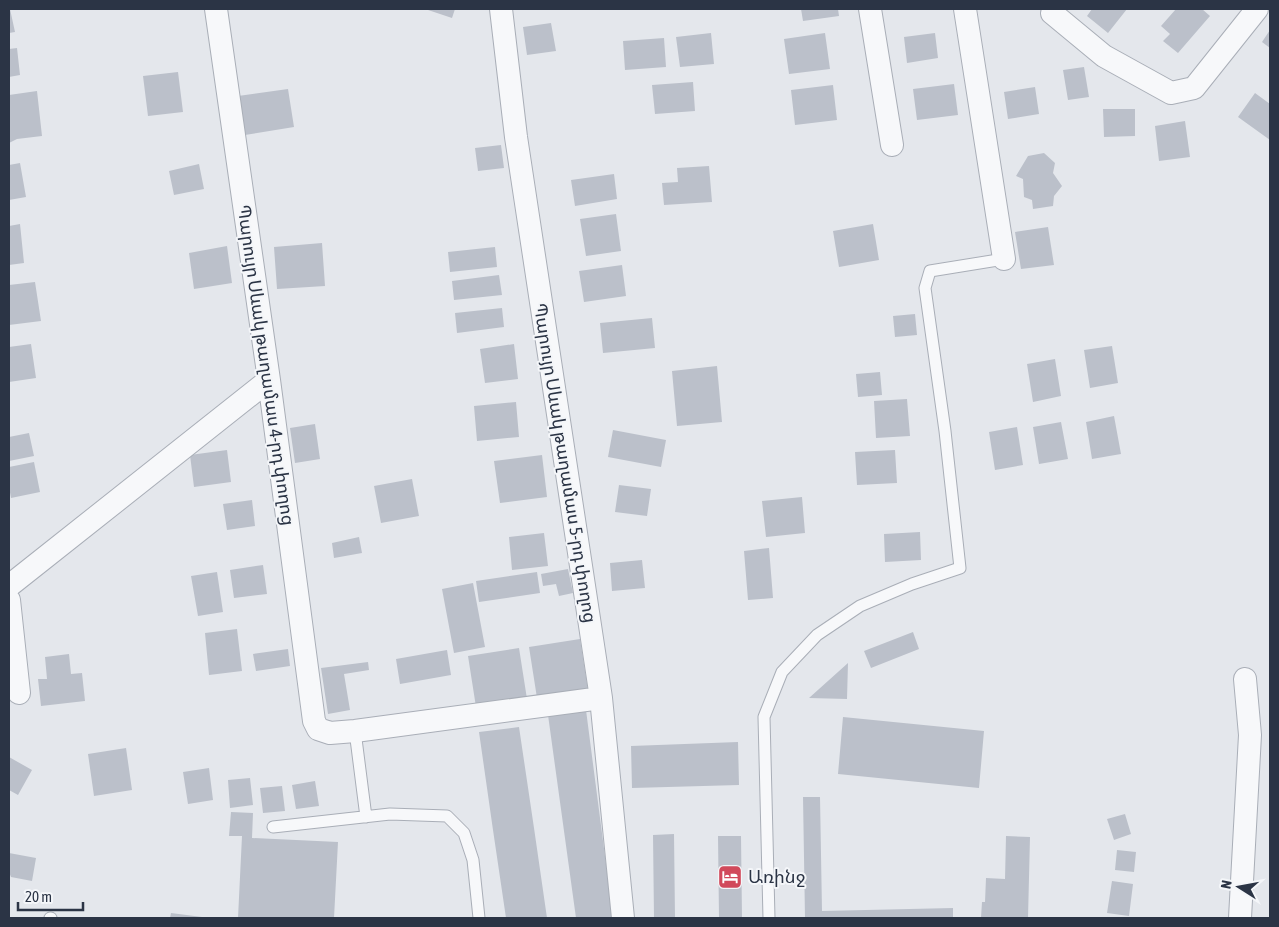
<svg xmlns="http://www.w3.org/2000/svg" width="1279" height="927" font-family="'Asap Condensed','Noto Sans Armenian',sans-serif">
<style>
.building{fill:#bbc0ca}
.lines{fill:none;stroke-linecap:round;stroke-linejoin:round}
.service-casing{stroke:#a9aeb7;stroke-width:13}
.minor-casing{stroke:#a9aeb7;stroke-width:24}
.service{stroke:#f7f8fa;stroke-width:11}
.minor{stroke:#f7f8fa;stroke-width:22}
.labels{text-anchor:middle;stroke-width:4;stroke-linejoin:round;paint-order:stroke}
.street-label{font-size:18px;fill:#2b3445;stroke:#f4f6f9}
.poi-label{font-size:18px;fill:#2b3445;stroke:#f4f6f9;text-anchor:start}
</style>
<rect width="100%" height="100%" fill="#e4e7ec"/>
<path class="building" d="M9,9h1l5,23 -6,1z
M425,9h30l-3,9z
M801,9h37l1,7 -36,5z
M1092,9h35l-19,24 -21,-17z
M1176,9h26l8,7 -32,37 -15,-12 7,-7 -9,-8z
M551,23l5,28 -29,4 -4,-28z
M1270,30v18l-8,-6z
M711,33l3,31 -34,3 -4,-30z
M825,33l5,36 -41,5 -5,-35z
M935,33l3,25 -31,5 -3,-26z
M664,38l2,29 -41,3 -2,-29z
M17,48l3,27 -11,2v-28z
M1084,67l5,30 -21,3 -5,-30z
M178,72l5,40 -35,4 -5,-40z
M693,82l2,29 -40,3 -3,-29z
M954,84l4,31 -41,5 -4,-31z
M833,85l4,35 -42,5 -4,-35z
M1035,87l4,27 -31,5 -4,-27z
M288,89l6,38 -49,8 -7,-39z
M37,91l5,45 -25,3 -8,4v-48z
M1255,93l15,11v36l-32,-23z
M1103,109h32v27l-31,1z
M1185,121l5,36 -31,4 -4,-35z
M501,145l3,23 -26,3 -3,-23z
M1044,153l11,10 -2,10 9,13 -8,10 -1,10 -20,3 -1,-9 -8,-3 -1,-18 -7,-3 12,-20z
M20,163l6,34 -17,3v-35z
M199,164l5,25 -30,6 -5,-24z
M709,166l3,36 -48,3 -2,-22 16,-1 -1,-14z
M614,174l3,25 -42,7 -4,-26z
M616,214l5,37 -35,5 -6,-37z
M20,224l4,39 -15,2v-39z
M873,224l6,36 -40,7 -6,-36z
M1048,227l6,38 -33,4 -6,-37z
M322,243l3,43 -48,3 -3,-42z
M227,246l5,37 -38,6 -5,-36z
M495,247l2,20 -47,5 -2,-20z
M622,265l4,31 -42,6 -5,-31z
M499,275l3,20 -48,5 -2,-19z
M35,282l6,39 -32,4v-40z
M502,308l2,19 -47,6 -2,-20z
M915,314l2,21 -22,2 -2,-21z
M652,318l3,30 -52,5 -3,-30z
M31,344l5,34 -27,4v-35z
M514,344l4,35 -33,4 -5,-34z
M1112,346l6,37 -28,5 -6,-38z
M1055,359l6,37 -28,6 -6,-38z
M717,366l5,56 -45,4 -5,-55z
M880,372l2,23 -24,2 -2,-23z
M907,399l3,37 -34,2 -2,-37z
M516,402l3,35 -42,4 -3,-35z
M1114,416l7,38 -29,5 -6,-37z
M1061,422l7,37 -29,5 -6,-37z
M315,424l5,35 -25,4 -5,-35z
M1017,427l6,38 -28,5 -6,-38z
M613,430l53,10 -5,27 -53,-10z
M29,433l5,23 -25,5v-24z
M227,450l4,32 -37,5 -4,-32z
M895,450l2,33 -40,2 -2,-33z
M542,455l5,42 -47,6 -6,-42z
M34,462l6,30 -29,6 -2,-11v-20z
M412,479l7,37 -38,7 -7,-37z
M619,485l32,4 -4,27 -32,-4z
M802,497l3,36 -39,4 -4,-36z
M252,500l3,26 -28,4 -4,-26z
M920,532l1,28 -36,2 -1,-28z
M544,533l4,33 -36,4 -3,-33z
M359,537l3,16 -28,5 -2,-15z
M769,548l4,50 -25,2 -4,-49z
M642,560l3,28 -33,3 -2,-28z
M263,565l4,29 -33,4 -4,-28z
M568,569l5,24 -14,3 -3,-12 -13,2 -2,-12z
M217,572l6,40 -25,4 -7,-40z
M537,572l3,21 -61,9 -3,-21z
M473,583l12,64 -31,6 -12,-64z
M237,629l5,42 -33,4 -4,-42z
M913,632l6,17 -48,19 -7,-17z
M580,639l8,51 -51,8 -8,-51z
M519,648l8,51 -51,8 -8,-51z
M288,649l2,17 -34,5 -3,-17z
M447,650l4,25 -51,9 -4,-25z
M69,654l2,20 11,-1 3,28 -44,5 -3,-27h9l-2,-22z
M368,662l1,8 -25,4 6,36 -22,4 -7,-46z
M848,663l-1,36 -38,-1z
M586,710l27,208h-37l-28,-203z
M843,717l141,14 -5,57 -141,-14z
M519,727l15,101 13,90h-41l-13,-88 -14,-98z
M738,742l1,43 -107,3 -1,-42z
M126,748l6,42 -38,6 -6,-42z
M9,757l23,13 -14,25 -9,-5z
M209,768l4,32 -25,4 -5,-32z
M250,778l3,27 -23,3 -2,-28z
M315,781l4,25 -23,3 -4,-24z
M282,786l3,25 -22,2 -3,-25z
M803,797h17l2,114 131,-3v10h-148z
M231,812l22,1 -1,25 86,4 -4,76h-96l4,-82h-13z
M1125,814l6,20 -17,6 -7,-21z
M674,834l1,84h-21l-1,-83z
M718,836h23l1,82h-23z
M1006,836l24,1 -2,81h-47l1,-16h3l1,-24 19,1z
M1117,850l19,2 -2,20 -19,-2z
M9,853l27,5 -4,23 -21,-4 -2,-5z
M1112,881l21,3 -4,32 -22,-3z
M171,913l31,4v1h-32z"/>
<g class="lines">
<defs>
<path id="service" d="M355,731l11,86
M273,827l117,-13 57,2 17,17 9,27 6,58
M50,918h1
M769,918l-5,-201 18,-45 35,-37 43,-29 52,-22 48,-16 -15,-137 -20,-143 5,-17 74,-12"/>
<path id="minor" d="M216,9l53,371 45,341 4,8 12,4 25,-2 246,-33
M501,9l15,128 85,561 22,220
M870,9l22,136
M965,9l39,250
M1052,13l52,43 67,37 23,-5 63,-79
M9,586l260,-206
M9,600l10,93
M1240,918l10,-183 -5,-56"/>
</defs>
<use href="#service" class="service-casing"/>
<use href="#minor" class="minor-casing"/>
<use href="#service" class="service"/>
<use href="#minor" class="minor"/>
</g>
<defs>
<symbol id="hotel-square" viewBox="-11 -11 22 22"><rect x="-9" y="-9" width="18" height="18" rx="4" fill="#d1495b" stroke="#f4f6f9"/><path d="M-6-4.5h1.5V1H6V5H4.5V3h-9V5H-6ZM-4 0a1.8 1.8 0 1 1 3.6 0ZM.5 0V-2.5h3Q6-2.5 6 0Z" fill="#fff"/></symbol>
</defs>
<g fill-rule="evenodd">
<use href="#hotel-square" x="716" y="863" width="28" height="28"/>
</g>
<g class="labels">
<g class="street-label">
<text transform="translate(266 365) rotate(82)" y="6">Պարույր Սևակ թաղամաս 4-րդ փողոց</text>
<text transform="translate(565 463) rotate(81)" y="6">Պարույր Սևակ թաղամաս 5-րդ փողոց</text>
</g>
<g class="poi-label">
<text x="748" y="883">Առինջ</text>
</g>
</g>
<rect width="1279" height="927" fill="none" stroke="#2b3445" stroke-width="20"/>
<g transform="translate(1239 887) rotate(281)" stroke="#f4f6f9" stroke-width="4" paint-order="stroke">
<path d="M0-4L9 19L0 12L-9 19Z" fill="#2b3445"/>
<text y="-8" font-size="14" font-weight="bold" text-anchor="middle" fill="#2b3445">N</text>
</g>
<path d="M18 902v8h65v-8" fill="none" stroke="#2b3445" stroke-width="2.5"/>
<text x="25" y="902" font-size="15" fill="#2b3445" stroke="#f4f6f9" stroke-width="4" paint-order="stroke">20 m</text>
</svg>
